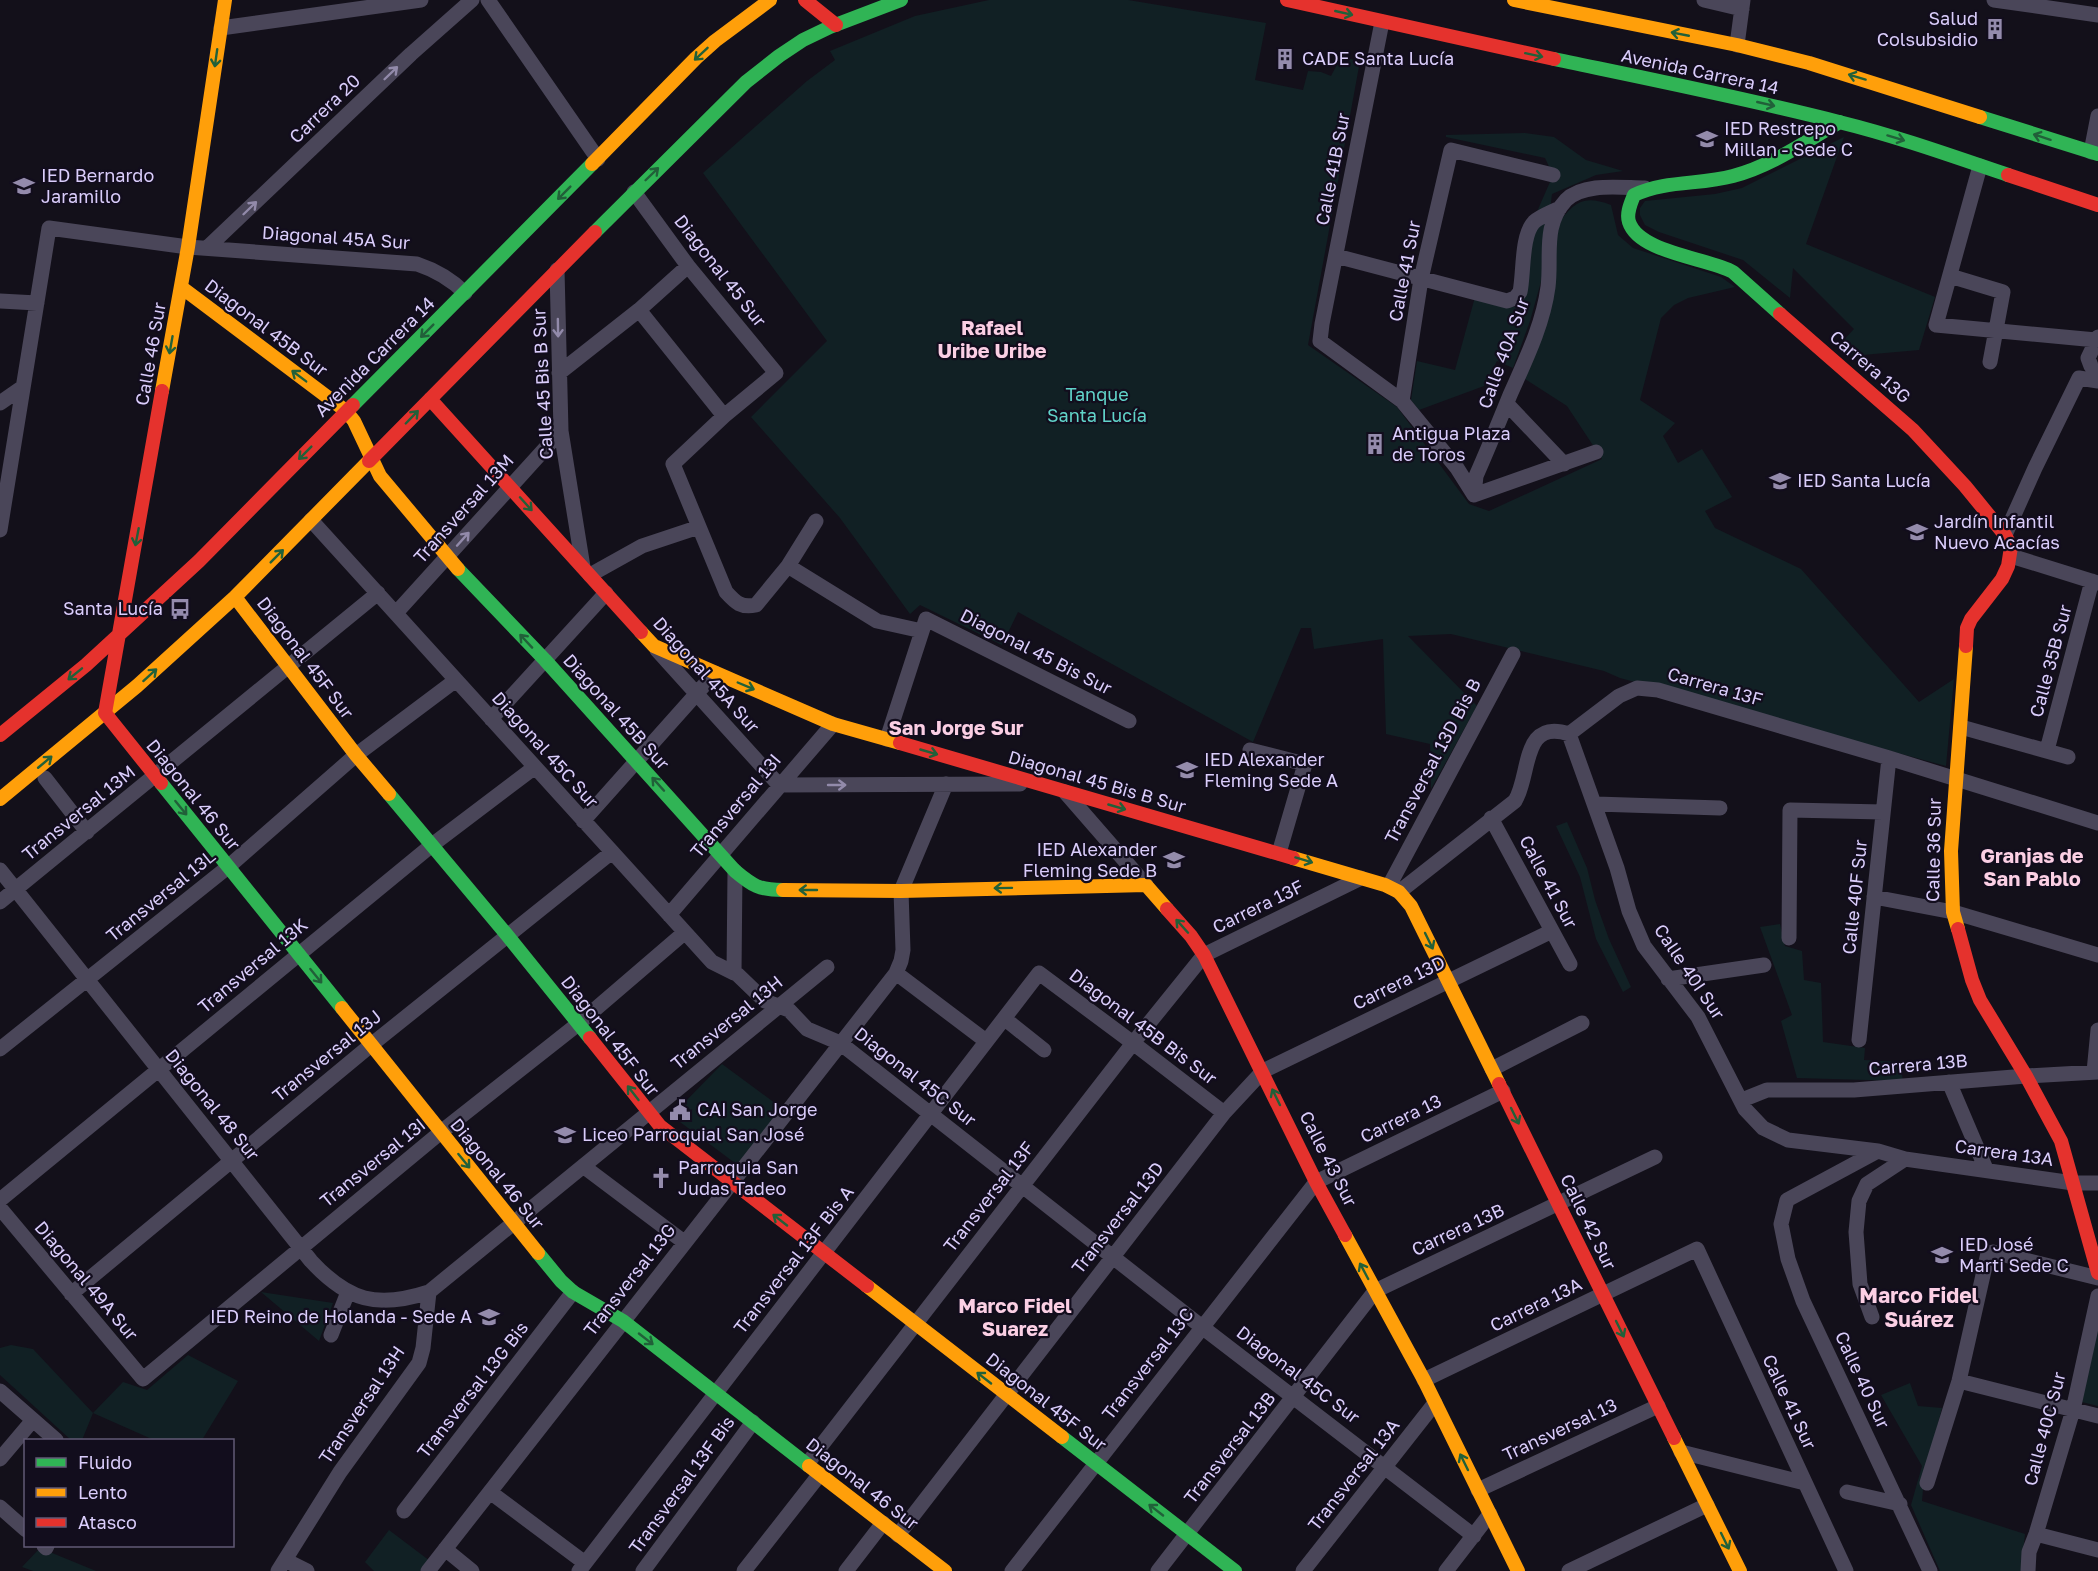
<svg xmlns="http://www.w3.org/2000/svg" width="2098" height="1571" font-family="'Golos Text',sans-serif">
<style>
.green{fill:#112024}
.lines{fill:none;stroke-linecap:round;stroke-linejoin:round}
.street{stroke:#4a4659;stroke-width:15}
.fast{stroke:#30b455;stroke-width:14}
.slow{stroke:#ff9f0a;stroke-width:14}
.jam{stroke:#e5322d;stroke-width:14}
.oneway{stroke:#216039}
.oneway2{stroke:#928aaa}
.labels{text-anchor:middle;stroke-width:4.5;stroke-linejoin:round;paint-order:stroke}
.poi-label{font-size:18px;fill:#dacdfb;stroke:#120d1d;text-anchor:start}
.street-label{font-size:18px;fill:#dacdfb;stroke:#120d1d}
.park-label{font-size:18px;fill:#61d3c9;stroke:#120d1d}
.neighbourhood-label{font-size:20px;font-weight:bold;fill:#fbcfe4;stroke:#120d1d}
.quarter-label{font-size:21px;font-weight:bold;fill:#fbcfe4;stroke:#120d1d}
</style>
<rect width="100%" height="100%" fill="#13101a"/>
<path class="green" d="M989,0h139l138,23 -11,57 48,10 5,-19 13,1 10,4 10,-19 19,4 -52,284 89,62 72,97 20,7 113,-52 -35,-53 -42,-27 31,-152c17,-24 26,-33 55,-22l7,30 15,13 88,29 14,10 -47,11 -14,7 -13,13 -21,82 35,23 -12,13 15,27 24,-14 30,48 -27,14 10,17 86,41 118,133 35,-23 -8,87 -326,-88 -16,-7 -153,-37 -43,2 69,70 -46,83 -1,-45 -44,-10 -3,-95 -69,10 -3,-21h-10l-48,114 -235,-130 -16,33 -82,-40 -10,9 -70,-96 -89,-101 76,-76 -124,-168 104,-92 28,-21 -5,-9 85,-35z
M1525,133l29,4 32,23 37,11 -27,4 -44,19 -10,84 -12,43 -17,47 -16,-7 -13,25 -65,24 -8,-10 6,-39 38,9 20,-73 48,12 6,-79 24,-55 -8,-17 -99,-21v-2z
M1844,137l-38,107 129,53 -16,53 -68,6 -13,-10 16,-17 -61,-61 -3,30 -47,-38 -84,-28 -14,-7 -5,-10v-7l5,-7 70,-7 27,-6z
M1567,822l20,46 8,32 14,39 22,48 -8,5 -27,-53 -16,-62 -24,-51z
M1780,924l5,22 17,5 2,29 17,3 2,59 42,6 -1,12 36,2 3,19 -106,-3 -16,-57 11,-6 -32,-88z
M722,1064l61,45 -44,57 -59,-44 10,-13 -7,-5z
M261,1292l72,11 -14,38z
M2098,1327v79l-16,-4z
M11,1345l22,4 60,64 30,-31 24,8 41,-35 50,26 -36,59h-48l-61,-27 -11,27h-11l-71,-65v-27z
M1910,1383l8,23 24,2 -18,70 -2,23 103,33 -4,37h-81l-29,-66 11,-39 -41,-71z
M389,1530l41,31 -8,10h-48l-9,-9z
M40,1548l56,23h-63l-11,-4z"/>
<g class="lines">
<path class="street" d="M488,0l110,159
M1704,0l38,9
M1994,0l104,15
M1382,22l-60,302 -2,17 82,60 55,67 17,27
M221,28l200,-28
M1737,45l6,-45
M2091,152l7,-36
M1980,166l-44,159 160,15
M634,192l54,74 88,107 -52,43 -51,48 53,128c10,11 15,16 30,13l32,-39 28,-45
M207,248l204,-194 61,-54
M1336,256l171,45 8,-3 5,-6c4,-19 1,-56 14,-70 7,-6 18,-10 26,-14
M557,270l4,161 22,136
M1950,276l53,16 -13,70
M0,301l37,2
M639,310l85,106
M2098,337l-10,21 3,8 7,10
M559,373l80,-63 49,-44
M1402,401l19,-122 30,-129 102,25
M0,403l23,-16
M1507,404l57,60
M1474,495l2,-19c12,-27 23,-54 34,-81 15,-34 33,-70 38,-108 4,-31 -6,-61 18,-87 18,-18 56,-12 79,-12
M1474,495l122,-43
M311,520l401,442 26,13 27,26 24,9 18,19 33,14 362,284 272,209
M0,530l49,-302 139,19 229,17c18,6 34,15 48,29
M2005,535l30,-67 44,-90 19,3
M2011,556l87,27
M788,566l89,55 45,10
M590,575l52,-29 57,-19
M396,613l165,-182
M657,650l122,135 241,-1
M491,719l115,-126
M1961,727l107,30
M1569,734l48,134 12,43 15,35 54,71 47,92 18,19 25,12 90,11 27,8 168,24h25
M887,739l39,-120 203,102
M1250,750l55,14 -26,89
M2047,750l45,-169
M45,778l42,54
M1065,792l81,93
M1596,804l124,4
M1491,818l79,146
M583,821l132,-148
M0,870l311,391c37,40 66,48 118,31l398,-325
M1389,886l124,-232
M1399,892l116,-91c16,-26 6,-83 54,-67l50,-38 18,-8 21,2 231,68 209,65
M1874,897l79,15 145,43
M0,902l378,-309
M669,915l164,-191
M1789,938l1,-128 93,2
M734,973l1,-102
M896,973l90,68
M1668,979l96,-14
M1005,1019l39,31
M1859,1040l30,-282
M0,1049l228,-182 128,-112 100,-75
M1492,1069l90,-46
M2094,1072l4,-42
M1949,1082l37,87
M1742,1100l25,-10h87l172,-14 72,-4
M1878,1151l-91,49 -6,24 7,35 15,42 127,270
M583,1166l101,76
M0,1200l432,-355 103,-78
M0,1208l143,171 298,-247 137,-108 106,-91
M71,1294l300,-249 241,-193
M1872,1317l-12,-33 -4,-52 3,-31 8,-17 38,-25
M331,1335l17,-43
M1424,1380l273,-131 149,322
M1959,1381l139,35
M0,1391l56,49
M1681,1452l124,31
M0,1459l33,-39
M807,1464l326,-421 71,-88 157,-77
M1927,1483l32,-102 29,-128 5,-1 105,26
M1478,1490l180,-84
M490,1492l95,71
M1847,1492l53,12
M0,1507l26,23
M404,1511l169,-219
M2036,1534l62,16
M898,1535l326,-422 39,-42 289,-140
M44,1546l2,2 1,-2
M445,1549l27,22
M285,1560l22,11
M278,1571l62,-99 79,-109 4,-15 6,-56
M428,1571l468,-598 5,-12 2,-11 -2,-59 45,-107
M579,1571l460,-598 94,70 91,70
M643,1571l110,-149
M744,1571l76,-97
M846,1571l37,-48
M1012,1571l304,-389 187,-91
M1158,1571l217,-280 280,-134
M1303,1571l132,-168
M1446,1571l44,-57
M1569,1571l138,-66
M2028,1571l1,-19 7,-18 37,-124 25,-114"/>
<path class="fast" d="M1554,59c95,20 191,39 285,63 57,14 113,34 169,53
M1980,117l118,37
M595,232l151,-150 33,-26 24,-16 27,-13 71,-27
M1780,314l-47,-42c-25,-14 -94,-19 -104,-50 -3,-9 2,-19 5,-27 32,-15 66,-10 99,-19 39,-10 73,-35 107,-54
M353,405l239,-241
M458,569l87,91 190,211c18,15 24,19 48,19
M161,783l181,225
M389,794l118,141 83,103
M538,1253l23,28 12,11 50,29 186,145
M1062,1437l173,134"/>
<path class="slow" d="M1514,0l223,45 72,18 171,54
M592,164l104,-106 19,-17 55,-41
M181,287l165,124 8,10 26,55 78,93
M162,391l26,-144 37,-247
M235,597l121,158 33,39
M641,632l13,14 179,78 67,19
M0,799l137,-113 98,-89 134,-136
M1293,858l92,27 14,7 12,14 88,178
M783,890l118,1 245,-6 21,24
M1958,929l-5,-17 -2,-61 15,-205
M342,1008l196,245
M1345,1235l79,145 94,191
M867,1286l195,151
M1674,1438l66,133
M809,1466l136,105"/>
<path class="jam" d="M805,0l31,25
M1287,0l267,59
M2008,175l90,30
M1780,314l133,116 52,56 40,49 6,12 -3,19 -6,13 -31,40 -4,9 -1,18
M430,399l211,233
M369,461l226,-229
M0,735l86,-70 113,-104 154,-156
M900,743l393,115
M161,783l-56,-70 57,-322
M1167,909l24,27 13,19 112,227 29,53
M1958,929l14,51 8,20 46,76 35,65 37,132
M590,1038l70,88 207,160
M1499,1084l175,354"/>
</g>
<defs><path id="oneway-shaft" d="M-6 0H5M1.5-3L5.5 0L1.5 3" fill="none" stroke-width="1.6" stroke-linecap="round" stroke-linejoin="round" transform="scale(1.5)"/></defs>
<g class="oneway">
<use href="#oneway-shaft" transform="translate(1344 13) rotate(13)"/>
<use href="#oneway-shaft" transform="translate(1680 34) rotate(-169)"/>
<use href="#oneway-shaft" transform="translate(701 54) rotate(137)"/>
<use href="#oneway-shaft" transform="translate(1534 55) rotate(12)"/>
<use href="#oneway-shaft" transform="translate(216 58) rotate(98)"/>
<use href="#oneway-shaft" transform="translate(1857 77) rotate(-163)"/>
<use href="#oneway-shaft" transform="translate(1766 104) rotate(13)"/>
<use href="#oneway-shaft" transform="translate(2042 137) rotate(-162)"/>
<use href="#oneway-shaft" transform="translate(1896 138) rotate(17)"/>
<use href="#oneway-shaft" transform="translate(652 174) rotate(-44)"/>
<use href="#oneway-shaft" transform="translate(564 193) rotate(135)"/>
<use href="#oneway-shaft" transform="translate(427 331) rotate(135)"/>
<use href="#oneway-shaft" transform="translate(171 345) rotate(100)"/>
<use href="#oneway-shaft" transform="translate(299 376) rotate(-143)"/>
<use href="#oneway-shaft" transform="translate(412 417) rotate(-46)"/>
<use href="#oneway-shaft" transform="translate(305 453) rotate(135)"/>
<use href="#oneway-shaft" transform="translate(526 504) rotate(48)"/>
<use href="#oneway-shaft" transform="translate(137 537) rotate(101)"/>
<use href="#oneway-shaft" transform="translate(277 556) rotate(-45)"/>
<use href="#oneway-shaft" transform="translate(526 641) rotate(-133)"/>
<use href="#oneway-shaft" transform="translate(75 674) rotate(141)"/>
<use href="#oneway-shaft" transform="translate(150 675) rotate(-42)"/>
<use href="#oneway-shaft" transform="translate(746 686) rotate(23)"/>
<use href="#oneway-shaft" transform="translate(929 752) rotate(16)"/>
<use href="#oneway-shaft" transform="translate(45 762) rotate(-40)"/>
<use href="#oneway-shaft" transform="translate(658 784) rotate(-132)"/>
<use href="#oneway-shaft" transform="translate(1117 807) rotate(16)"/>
<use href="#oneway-shaft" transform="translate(181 808) rotate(51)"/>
<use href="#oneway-shaft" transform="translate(1304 860) rotate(17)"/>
<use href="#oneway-shaft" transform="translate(1003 888) rotate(179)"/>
<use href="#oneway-shaft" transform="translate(808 890) rotate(-180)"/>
<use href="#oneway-shaft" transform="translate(1182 926) rotate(-132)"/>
<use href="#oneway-shaft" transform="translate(1429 941) rotate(64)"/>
<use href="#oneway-shaft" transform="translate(316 976) rotate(51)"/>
<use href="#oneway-shaft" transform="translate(633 1093) rotate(-128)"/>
<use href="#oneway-shaft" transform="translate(1276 1097) rotate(-116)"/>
<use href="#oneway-shaft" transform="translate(1515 1116) rotate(64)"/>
<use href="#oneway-shaft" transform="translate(464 1161) rotate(51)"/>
<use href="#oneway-shaft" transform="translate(780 1220) rotate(-142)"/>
<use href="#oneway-shaft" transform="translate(1364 1271) rotate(-118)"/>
<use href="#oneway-shaft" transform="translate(1620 1329) rotate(64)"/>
<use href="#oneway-shaft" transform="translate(646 1339) rotate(38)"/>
<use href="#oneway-shaft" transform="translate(984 1378) rotate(-142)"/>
<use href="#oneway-shaft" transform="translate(1464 1462) rotate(-116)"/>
<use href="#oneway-shaft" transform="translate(1156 1510) rotate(-142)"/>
<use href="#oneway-shaft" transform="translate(1725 1541) rotate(64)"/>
</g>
<g class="oneway2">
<use href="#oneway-shaft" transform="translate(391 73) rotate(-44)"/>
<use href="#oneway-shaft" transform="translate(250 208) rotate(-44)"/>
<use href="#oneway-shaft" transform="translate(558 328) rotate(89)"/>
<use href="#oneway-shaft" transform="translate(463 539) rotate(-48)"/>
<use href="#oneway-shaft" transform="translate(837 785)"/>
</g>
<defs>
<symbol id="building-bare" viewBox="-9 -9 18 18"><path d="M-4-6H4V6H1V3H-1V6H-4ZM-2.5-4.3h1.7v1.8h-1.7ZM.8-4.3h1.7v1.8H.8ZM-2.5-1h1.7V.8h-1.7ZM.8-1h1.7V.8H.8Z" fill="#948bac" stroke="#120d1d" stroke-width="2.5" paint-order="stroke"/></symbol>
<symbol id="school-bare" viewBox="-9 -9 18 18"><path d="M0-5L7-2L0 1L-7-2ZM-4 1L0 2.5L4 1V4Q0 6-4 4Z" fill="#948bac" stroke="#120d1d" stroke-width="2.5" paint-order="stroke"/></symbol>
<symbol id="bus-bare" viewBox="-9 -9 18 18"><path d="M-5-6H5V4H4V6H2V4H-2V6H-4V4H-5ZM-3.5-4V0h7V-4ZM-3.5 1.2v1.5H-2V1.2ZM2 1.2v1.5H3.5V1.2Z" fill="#948bac" stroke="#120d1d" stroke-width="2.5" paint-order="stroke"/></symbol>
<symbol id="civic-bare" viewBox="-9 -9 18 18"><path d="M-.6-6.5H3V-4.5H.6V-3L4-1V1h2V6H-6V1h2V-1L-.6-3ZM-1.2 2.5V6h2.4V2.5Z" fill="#948bac" stroke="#120d1d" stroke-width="2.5" paint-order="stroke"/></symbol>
<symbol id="church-bare" viewBox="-9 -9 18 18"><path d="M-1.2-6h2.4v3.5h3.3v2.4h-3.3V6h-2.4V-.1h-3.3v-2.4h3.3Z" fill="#948bac" stroke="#120d1d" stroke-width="2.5" paint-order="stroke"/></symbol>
</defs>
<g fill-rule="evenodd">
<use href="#building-bare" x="1980" y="14" width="30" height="30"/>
<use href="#building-bare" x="1270" y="44" width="30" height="30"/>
<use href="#school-bare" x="1692" y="124" width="30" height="30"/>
<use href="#school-bare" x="9" y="171" width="30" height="30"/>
<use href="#building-bare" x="1360" y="429" width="30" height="30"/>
<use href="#school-bare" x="1765" y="466" width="30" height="30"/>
<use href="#school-bare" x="1902" y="517" width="30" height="30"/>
<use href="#bus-bare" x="165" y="594" width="30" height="30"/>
<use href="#school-bare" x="1172" y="755" width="30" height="30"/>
<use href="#school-bare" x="1159" y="845" width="30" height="30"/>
<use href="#civic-bare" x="665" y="1095" width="30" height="30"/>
<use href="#school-bare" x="550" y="1120" width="30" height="30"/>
<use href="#church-bare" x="646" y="1163" width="30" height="30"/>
<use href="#school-bare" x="1927" y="1240" width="30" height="30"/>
<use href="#school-bare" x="474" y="1302" width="30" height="30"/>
</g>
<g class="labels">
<g class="poi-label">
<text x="1978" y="25" text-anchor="end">Salud<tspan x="1978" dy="21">Colsubsidio</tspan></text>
<text x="1302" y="65">CADE Santa Lucía</text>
<text x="1724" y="135">IED Restrepo<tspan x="1724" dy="21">Millan - Sede C</tspan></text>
<text x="41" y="182">IED Bernardo<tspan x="41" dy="21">Jaramillo</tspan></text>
<text x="1392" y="440">Antigua Plaza<tspan x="1392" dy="21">de Toros</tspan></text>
<text x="1797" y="487">IED Santa Lucía</text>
<text x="1934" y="528">Jardín Infantil<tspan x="1934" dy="21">Nuevo Acacías</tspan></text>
<text x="163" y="615" text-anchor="end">Santa Lucía</text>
<text x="1204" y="766">IED Alexander<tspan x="1204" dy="21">Fleming Sede A</tspan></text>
<text x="1157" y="856" text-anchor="end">IED Alexander<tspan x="1157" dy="21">Fleming Sede B</tspan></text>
<text x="697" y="1116">CAI San Jorge</text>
<text x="582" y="1141">Liceo Parroquial San José</text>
<text x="678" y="1174">Parroquia San<tspan x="678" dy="21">Judas Tadeo</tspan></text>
<text x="1959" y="1251">IED José<tspan x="1959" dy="21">Marti Sede C</tspan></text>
<text x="472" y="1323" text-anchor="end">IED Reino de Holanda - Sede A</text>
</g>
<g class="street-label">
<text transform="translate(1700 72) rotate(12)" y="6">Avenida Carrera 14</text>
<text transform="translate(325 109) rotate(-44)" y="6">Carrera 20</text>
<text transform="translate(1333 169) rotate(-79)" y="6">Calle 41B Sur</text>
<text transform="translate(336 238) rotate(4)" y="6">Diagonal 45A Sur</text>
<text transform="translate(720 271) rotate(52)" y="6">Diagonal 45 Sur</text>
<text transform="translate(1405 271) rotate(-79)" y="6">Calle 41 Sur</text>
<text transform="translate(266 328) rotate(37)" y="6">Diagonal 45B Sur</text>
<text transform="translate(1504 353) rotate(-70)" y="6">Calle 40A Sur</text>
<text transform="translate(151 354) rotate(-80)" y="6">Calle 46 Sur</text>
<text transform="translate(375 357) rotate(-45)" y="6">Avenida Carrera 14</text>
<text transform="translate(1870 367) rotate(41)" y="6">Carrera 13G</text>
<text transform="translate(543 384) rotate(-93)" y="6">Calle 45 Bis B Sur</text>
<text transform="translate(464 509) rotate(-48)" y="6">Transversal 13M</text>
<text transform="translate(1036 652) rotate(27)" y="6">Diagonal 45 Bis Sur</text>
<text transform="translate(305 658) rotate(53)" y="6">Diagonal 45F Sur</text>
<text transform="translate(2051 661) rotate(-75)" y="6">Calle 35B Sur</text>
<text transform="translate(706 675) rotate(48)" y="6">Diagonal 45A Sur</text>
<text transform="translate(1715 687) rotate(16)" y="6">Carrera 13F</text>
<text transform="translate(616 712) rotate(48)" y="6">Diagonal 45B Sur</text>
<text transform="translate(545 750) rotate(48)" y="6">Diagonal 45C Sur</text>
<text transform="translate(1433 761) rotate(-62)" y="6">Transversal 13D Bis B</text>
<text transform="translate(1097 782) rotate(16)" y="6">Diagonal 45 Bis B Sur</text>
<text transform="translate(193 795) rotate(51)" y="6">Diagonal 46 Sur</text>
<text transform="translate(736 806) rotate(-50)" y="6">Transversal 13I</text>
<text transform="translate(79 813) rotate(-39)" y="6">Transversal 13M</text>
<text transform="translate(1934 850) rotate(-89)" y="6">Calle 36 Sur</text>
<text transform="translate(1548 882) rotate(62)" y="6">Calle 41 Sur</text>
<text transform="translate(161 896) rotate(-39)" y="6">Transversal 13L</text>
<text transform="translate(1855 897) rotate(-84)" y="6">Calle 40F Sur</text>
<text transform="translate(1258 907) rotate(-26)" y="6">Carrera 13F</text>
<text transform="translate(253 966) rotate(-40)" y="6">Transversal 13K</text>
<text transform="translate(1689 972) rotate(56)" y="6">Calle 40I Sur</text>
<text transform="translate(1399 983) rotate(-26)" y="6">Carrera 13D</text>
<text transform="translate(727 1023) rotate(-39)" y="6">Transversal 13H</text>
<text transform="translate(1143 1027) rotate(37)" y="6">Diagonal 45B Bis Sur</text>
<text transform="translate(610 1036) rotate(52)" y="6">Diagonal 45F Sur</text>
<text transform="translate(327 1056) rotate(-39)" y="6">Transversal 13J</text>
<text transform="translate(1918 1065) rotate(-5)" y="6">Carrera 13B</text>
<text transform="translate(915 1077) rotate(38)" y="6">Diagonal 45C Sur</text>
<text transform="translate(212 1105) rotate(51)" y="6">Diagonal 48 Sur</text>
<text transform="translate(1401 1119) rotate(-26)" y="6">Carrera 13</text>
<text transform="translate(2004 1153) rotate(8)" y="6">Carrera 13A</text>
<text transform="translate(1328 1159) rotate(63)" y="6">Calle 43 Sur</text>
<text transform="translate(373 1163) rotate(-39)" y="6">Transversal 13I</text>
<text transform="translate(497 1174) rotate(51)" y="6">Diagonal 46 Sur</text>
<text transform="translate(989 1197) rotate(-52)" y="6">Transversal 13F</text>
<text transform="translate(1118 1218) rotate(-52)" y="6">Transversal 13D</text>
<text transform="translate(1588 1222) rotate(64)" y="6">Calle 42 Sur</text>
<text transform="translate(1458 1230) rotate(-25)" y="6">Carrera 13B</text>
<text transform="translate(794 1260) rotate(-52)" y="6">Transversal 13F Bis A</text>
<text transform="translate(630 1280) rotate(-52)" y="6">Transversal 13G</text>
<text transform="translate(86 1281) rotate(50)" y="6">Diagonal 49A Sur</text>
<text transform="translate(1536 1305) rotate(-26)" y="6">Carrera 13A</text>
<text transform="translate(1148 1364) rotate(-52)" y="6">Transversal 13C</text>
<text transform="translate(1298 1375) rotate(37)" y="6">Diagonal 45C Sur</text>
<text transform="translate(1862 1380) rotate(65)" y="6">Calle 40 Sur</text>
<text transform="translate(473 1390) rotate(-52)" y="6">Transversal 13G Bis</text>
<text transform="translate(1046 1402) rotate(38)" y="6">Diagonal 45F Sur</text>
<text transform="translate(1789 1402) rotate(65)" y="6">Calle 41 Sur</text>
<text transform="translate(362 1405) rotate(-56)" y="6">Transversal 13H</text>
<text transform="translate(2045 1429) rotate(-75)" y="6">Calle 40C Sur</text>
<text transform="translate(1560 1430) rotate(-25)" y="6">Transversal 13</text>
<text transform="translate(1230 1448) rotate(-52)" y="6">Transversal 13B</text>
<text transform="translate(1354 1475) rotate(-52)" y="6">Transversal 13A</text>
<text transform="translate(862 1484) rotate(38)" y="6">Diagonal 46 Sur</text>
<text transform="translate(682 1485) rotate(-54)" y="6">Transversal 13F Bis</text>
</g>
<g class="park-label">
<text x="1097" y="401">Tanque<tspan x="1097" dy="21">Santa Lucía</tspan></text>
</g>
<g class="neighbourhood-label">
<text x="992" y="335">Rafael<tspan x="992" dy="23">Uribe Uribe</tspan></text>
<text x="956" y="735">San Jorge Sur</text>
<text x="2032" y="863">Granjas de<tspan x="2032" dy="23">San Pablo</tspan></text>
<text x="1015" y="1313">Marco Fidel<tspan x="1015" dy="23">Suarez</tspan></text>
</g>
<g class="quarter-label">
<text x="1919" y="1303">Marco Fidel<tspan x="1919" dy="24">Suárez</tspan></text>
</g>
</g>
<rect x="24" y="1439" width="210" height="108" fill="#120d1d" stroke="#625a76" stroke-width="1.5"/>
<rect x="36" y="1458" width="30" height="9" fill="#30b455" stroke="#625a76" stroke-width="1.5"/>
<text x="78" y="1469" font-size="18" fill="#dacdfb">Fluido</text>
<rect x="36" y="1488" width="30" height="9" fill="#ff9f0a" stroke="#625a76" stroke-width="1.5"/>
<text x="78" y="1499" font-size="18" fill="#dacdfb">Lento</text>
<rect x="36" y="1518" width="30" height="9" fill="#e5322d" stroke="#625a76" stroke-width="1.5"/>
<text x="78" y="1529" font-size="18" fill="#dacdfb">Atasco</text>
</svg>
